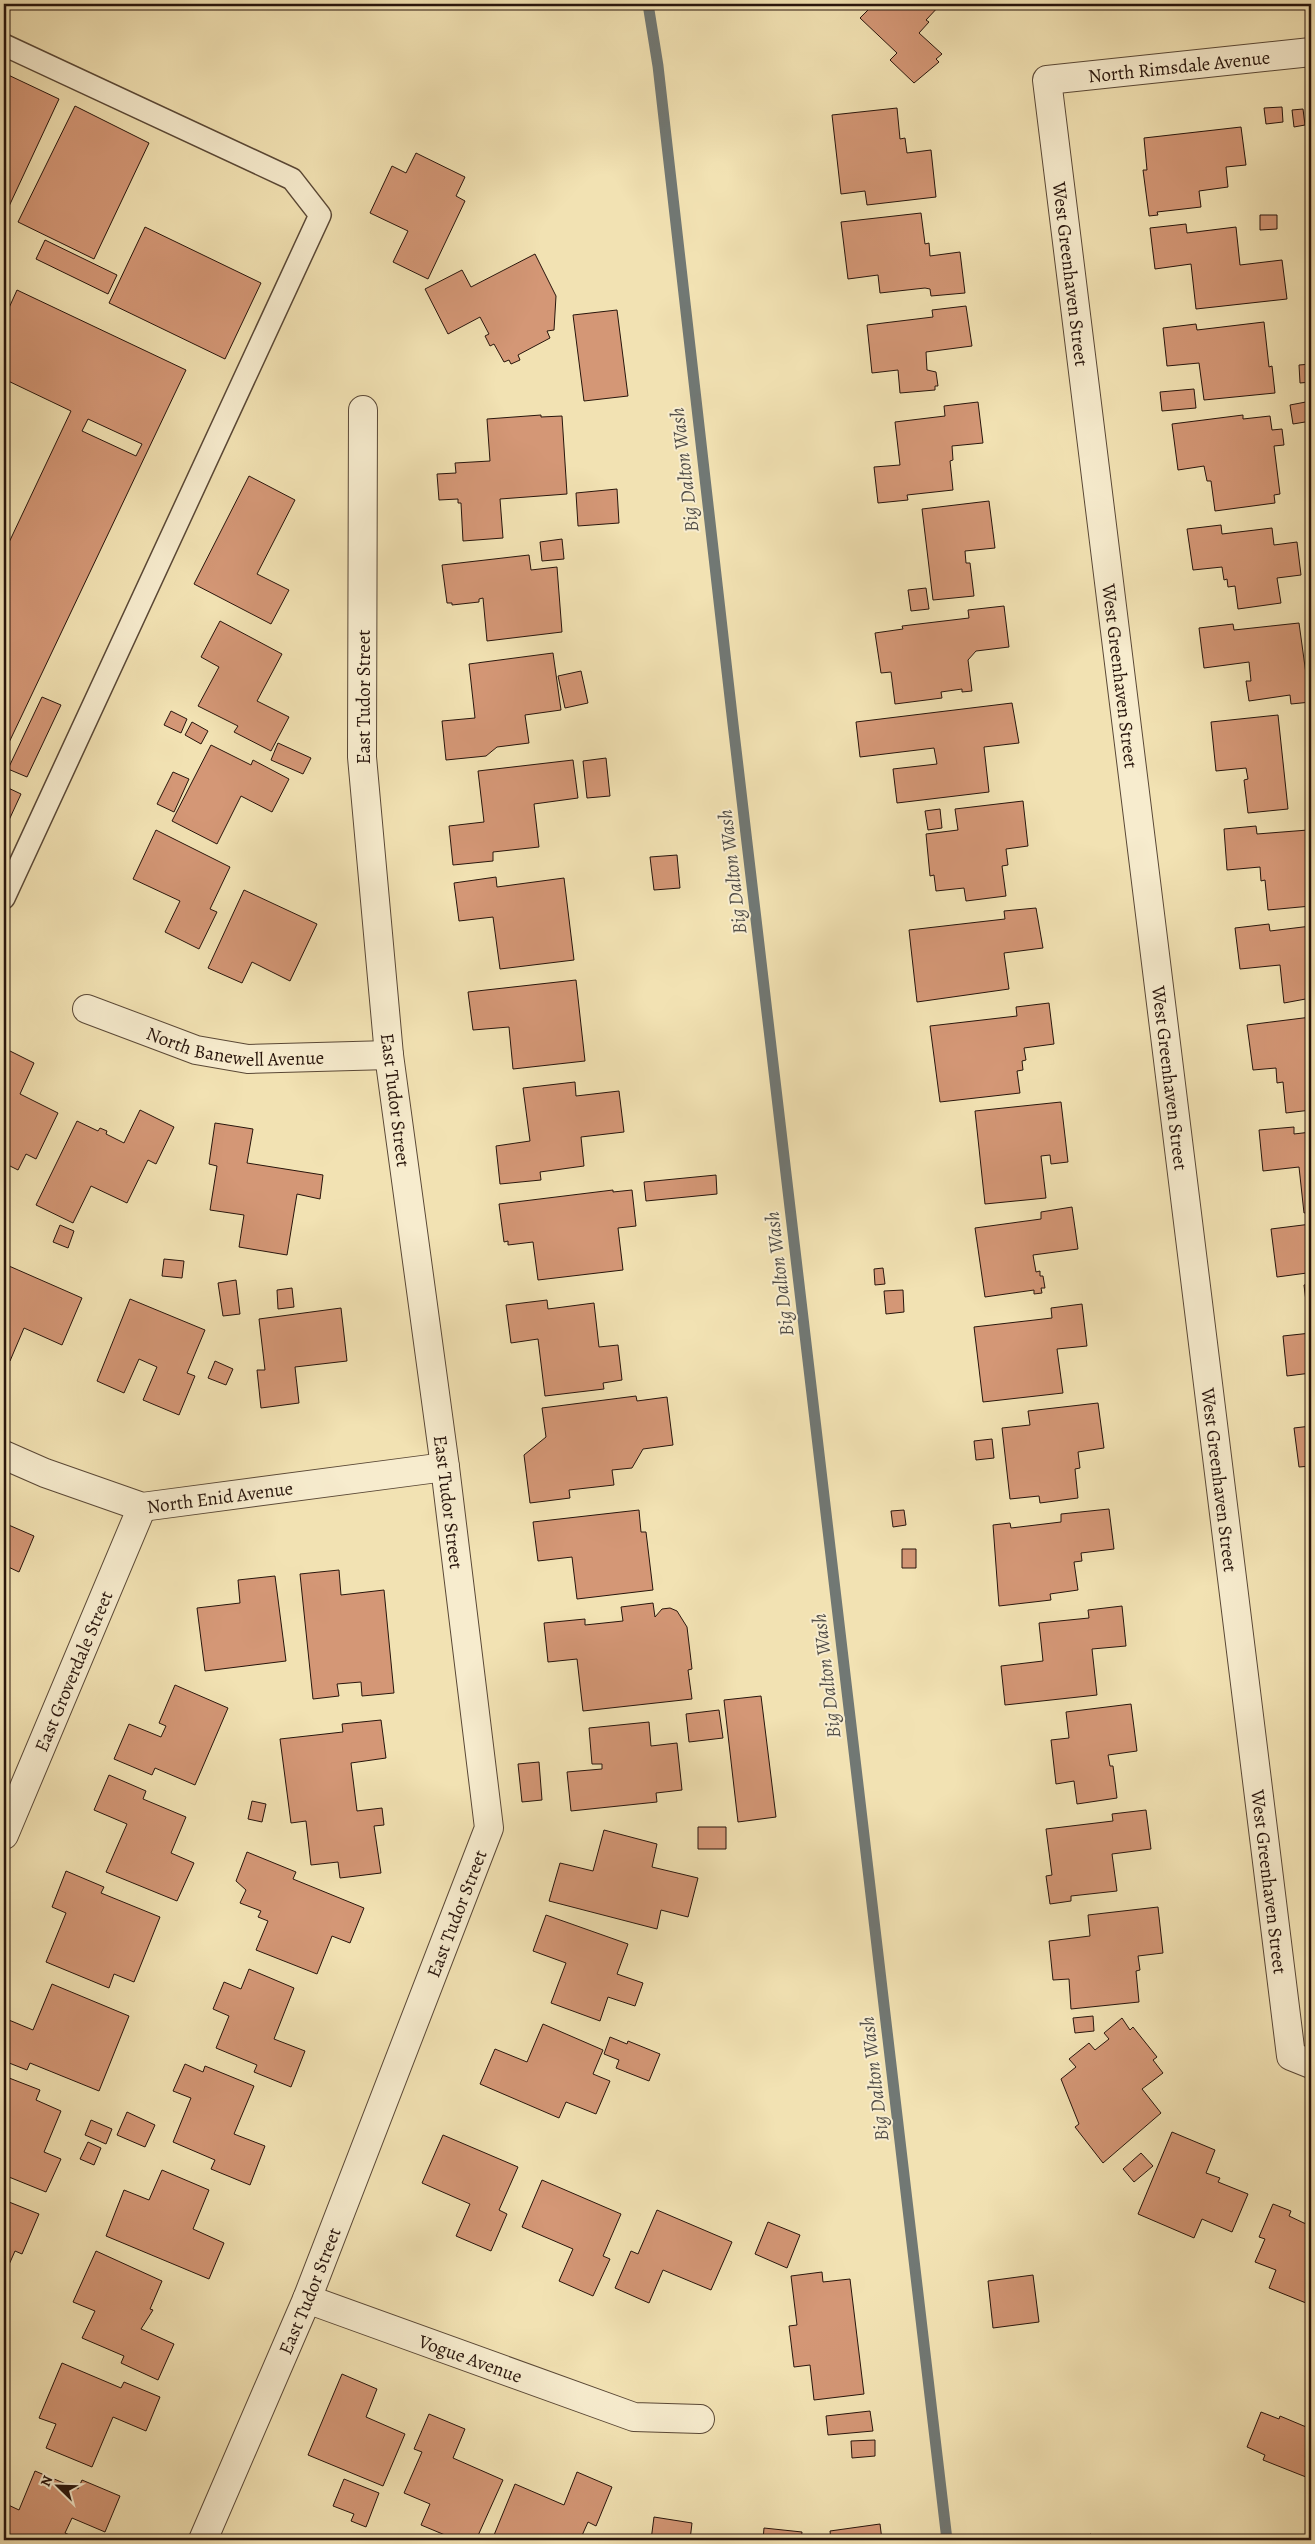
<svg xmlns="http://www.w3.org/2000/svg" width="1315" height="2544" font-family="Alegreya,serif">
<style>
.lines{fill:none;stroke-linecap:round;stroke-linejoin:round}
.stream{stroke:#717874;stroke-width:11}
.building{fill:#d49776;stroke:#28150c;fill-rule:evenodd}
.lane-casing{stroke:#5a4836;stroke-width:24}
.street-casing{stroke:#5a4836;stroke-width:30}
.lane{stroke:#f7ecce;stroke-width:21}
.street{stroke:#f7ecce;stroke-width:28}
.labels{text-anchor:middle;stroke-width:4;stroke-linejoin:round;paint-order:stroke}
.street-label{font-size:19px;fill:#28150c;stroke:#f7ecce}
.water-label{font-size:20px;font-style:italic;fill:#534f49;stroke:#f7ecce}
</style>
<rect width="100%" height="100%" fill="#f2e2b3"/>
<filter id="stains"><feTurbulence type="fractalNoise" baseFrequency=".004" numOctaves="4"/><feColorMatrix values="0 0 0 0 .2 0 0 0 0 .09 0 0 0 0 .02 0 0 0 .5 -.17"/></filter>
<radialGradient id="worn" r=".72"><stop offset=".6" stop-color="#630" stop-opacity="0"/><stop offset="1" stop-color="#630" stop-opacity=".3"/></radialGradient>
<g class="lines">
<path class="stream" d="M648,4l10,62 75,658 214,1816"/>
</g>
<path class="building" d="M874,4h67l-15,16 3,2 -10,11 23,21 -6,5 3,3 -25,21 -24,-23 7,-7 -37,-35z
M4,73l55,26 -55,118z
M75,106l74,37 -55,116 -76,-37z
M1282,107l1,15 -17,2 -2,-16z
M897,108l3,31 5,-1 2,15 24,-3 5,47 -69,8 -2,-14 -24,3 -9,-79z
M1303,109l2,16 -11,2 -2,-17z
M1241,127l5,38 -20,2 2,20 -29,4 2,16 -44,5 1,3 -9,1 -6,-46h4l-3,-32z
M416,153l49,24 -9,19 9,5 -37,78 -35,-17 15,-31 -38,-18 22,-47 14,7z
M921,213l4,31 4,-1 1,13 30,-4 5,41 -34,3 -1,-7 -5,-1 -45,5 -2,-18 -30,4 -7,-57z
M1260,215h17v14l-17,1z
M1186,224l1,9 49,-6 4,38 42,-5 5,39 -91,10 -5,-45 -36,5 -5,-41z
M145,227l116,56 -36,76 -116,-56z
M45,240l72,35 -9,19 -72,-35z
M535,254l21,42 -2,34 -7,1 3,7 -32,17 2,5 -9,4 -2,-4 -5,2 -10,-18 -4,2 -5,-10 4,-2 -9,-17 -32,17 -23,-45 37,-19 9,17z
M17,290l169,80 -182,383v-200l67,-142 -67,-32v-60zM88,419l54,25 -6,12 -54,-25z
M966,306l6,40 -46,6 1,18 9,2 2,14h-3v4l-35,3 -2,-23 -26,3 -5,-48 66,-8 -1,-7z
M617,310l11,86 -44,5 -11,-86z
M1264,322l5,45 3,-1 3,27 -71,7 -5,-37 -32,3 -4,-38 33,-4 1,6z
M1311,364v18l-11,1 -1,-18z
M1194,389l2,19 -34,3 -2,-19z
M1311,401v20l-18,3 -3,-19z
M978,402l5,41 -31,3 1,14 -3,1 3,29 -46,5 1,5 -30,3 -4,-36 26,-2 -5,-43 50,-6 -1,-10z
M541,415v2l21,-1 5,78 -67,5 3,39 -40,3 -2,-38h-3v-4l-19,1 -2,-26 19,-1 -1,-10 35,-2 -3,-42z
M1243,415v4l27,-3 2,14 10,-1 2,16 -10,1 6,48 -6,1 1,8 -60,8 -4,-30h-4l-3,-15 -26,4 -6,-46z
M249,476l46,24 -38,74 32,16 -18,34 -77,-40z
M617,489l2,34 -41,3 -2,-33z
M989,501l6,47 -30,3 1,12h4l4,33 -41,4 -11,-91z
M1221,525l1,9 50,-6 2,17 23,-3 4,33 -24,3 4,25 -43,6 -3,-23 -7,1 -1,-8 -3,1 -2,-13 -29,3 -6,-41z
M562,539l2,20 -22,2 -2,-19z
M529,555l2,15 26,-3 5,65 -75,9 -4,-43 -4,1v3l-27,3v-2h-5l-5,-38z
M926,588l3,21 -18,2 -3,-21z
M1004,606l5,41 -33,4 -8,9 4,31 -10,1v-3l-21,3 1,6 -47,6 -4,-32 -10,1 -6,-40 28,-4 -1,-3 67,-8 -1,-8z
M220,621l62,33 -25,47 32,16 -18,34 -37,-19 4,-6 -40,-20 21,-39 -18,-10z
M1299,623l7,51 5,-1v29l-20,2 -1,-9 -41,6 -3,-20h5l-2,-19 -45,6 -5,-40 34,-4 1,6z
M553,653l8,57 -36,5 4,28 -32,4 -11,9 -40,4 -4,-39 33,-3 -6,-54z
M581,671l7,32 -23,5 -7,-32z
M42,697l19,8 -34,72 -19,-8z
M1012,703l7,40 -35,4 5,45 -92,11 -4,-34 44,-5 -3,-16 -74,9 -4,-35z
M171,711l16,8 -6,14 -17,-8z
M1278,715l10,94 -40,4 -4,-33 4,-1 -2,-11 -30,3 -5,-49z
M192,722l16,9 -7,13 -16,-9z
M278,743l33,15 -8,16 -32,-14z
M211,745l40,20 2,-5 36,19 -17,33 -31,-16 -24,48 -45,-23z
M606,758l4,38 -23,2 -4,-37z
M573,760l5,38 -44,6 5,43 -46,5v9l-40,4 -4,-39 35,-4 -6,-51z
M173,772l16,7 -15,33 -17,-8z
M4,786l17,8 -17,37z
M1023,801l5,45 -22,3 2,16 -6,1 4,30 -40,5 -2,-13 -28,3 -2,-16 -4,1 -4,-42 32,-4 -3,-21z
M940,809l2,19 -14,2 -3,-19z
M1256,826l1,8 51,-4 1,16h2v60l-43,4 -3,-30 -4,1 -1,-14 -33,3 -3,-41z
M156,830l74,37 -20,42 7,3 -18,37 -34,-17 15,-31 -47,-22z
M677,855l3,33 -26,2 -4,-33z
M496,877l1,10 67,-9 10,82 -74,9 -7,-52 -34,4 -5,-38z
M244,890l73,34 -27,57 -38,-19 -10,21 -34,-15z
M1036,908l7,40 -39,5 5,36 -92,13 -8,-72 96,-11 -1,-8z
M1269,924l1,7 41,-5v72l-27,5 -4,-38 -40,4 -5,-41z
M576,980l9,81 -72,8 -4,-42 -36,3 -5,-38z
M1049,1003l5,41 -30,4 2,12 -4,1 1,9 -6,1 3,22 -80,9 -10,-76 87,-10 -1,-9z
M1311,1017v93l-25,3 -3,-31 -6,1 -1,-15 -23,2 -6,-45z
M4,1048l30,15 -14,31 38,19 -22,46 -10,-5 -8,16 -12,-6 -2,5z
M575,1082l1,14 43,-5 5,41 -43,5 3,29 -44,6 1,8 -41,4 -4,-38 34,-5 -7,-53z
M1061,1102l7,60 -17,2 -1,-9 -9,1 5,42 -61,6 -10,-93z
M140,1110l34,17 -18,37 -8,-4 -21,43 -36,-17 -18,37 -37,-18 41,-84 21,10 2,-3 7,3 -1,3 18,9z
M215,1123l38,6 -6,34 76,12 -3,24 -23,-5 -10,61 -48,-8 5,-32 -34,-5 7,-44 -8,-2z
M1294,1127v7l17,-2v80l-7,1 -5,-46 -36,4 -4,-41z
M716,1175l1,19 -71,7 -2,-19z
M613,1190v2l19,-2 4,36 -18,2 5,42 -85,10 -5,-38 -25,3v-4l-4,1 -5,-38z
M1072,1207l6,42 -45,6 3,17 4,-1v5h3l2,12h-4l1,5 -8,1v-4l-49,7 -10,-69 66,-9v-7z
M1311,1224v94h-3l-4,-33 4,-1 -1,-11 -30,4 -6,-48z
M60,1225l14,6 -6,17 -15,-6z
M164,1259l20,2 -2,17 -20,-2z
M9,1266l73,32 -20,47 -38,-17 -14,33 -6,-2v-80z
M883,1268l2,16 -10,1 -1,-16z
M236,1280l4,34 -17,2 -5,-33z
M292,1288l2,19 -16,2 -1,-19z
M903,1290l1,22 -18,2 -2,-23z
M130,1299l75,31 -18,43 8,3 -16,39 -36,-15 14,-33 -18,-8 -15,34 -27,-12z
M547,1300l1,9 46,-6 5,44 19,-2 4,35 -19,3 1,6 -59,7 -7,-57 -27,4 -5,-38z
M1082,1304l5,42 -30,3 6,44 -80,9 -9,-75 78,-9 -1,-10z
M341,1308l6,53 -52,6 4,36 -38,5 -4,-38h8l-6,-51z
M1311,1333v40l-24,3 -4,-40z
M215,1361l18,8 -7,16 -18,-7z
M636,1396l1,5 30,-4 6,48 -30,4 -11,19 -20,2 2,15 -45,5 1,8 -40,5 -6,-48 22,-18 -4,-29z
M1098,1403l6,45 -26,4 2,16 -5,1 3,29 -38,5 -1,-7 -29,3 -8,-71 28,-3 -2,-14z
M1311,1426v40l-12,1 -5,-39z
M992,1439l2,19 -18,2 -2,-19z
M1109,1509l5,40 -33,4 1,8 -8,1 4,28 -28,4 1,6 -52,6 -6,-81 17,-2 1,5 50,-6v-8z
M639,1510l2,22h5l7,58 -76,9 -5,-42 -34,4 -5,-39z
M904,1510l2,15 -13,2 -2,-16z
M4,1523l30,13 -15,36 -15,-7z
M1311,1526v39l-5,-38z
M902,1549h14v19h-14z
M339,1570l2,25 43,-5 10,103 -32,3 -1,-14 -24,2 2,12 -26,3 -13,-125z
M275,1576l11,85 -81,10 -8,-63 43,-5 -2,-23z
M653,1603l2,14 7,-8 8,-1 7,3 10,16 5,42 -4,1 4,29 -109,12 -6,-52 -29,3 -4,-39 41,-4v6l38,-4 -2,-14z
M1122,1606l4,40 -34,3 5,46 -92,10 -4,-39 42,-5 -4,-38 50,-5 -1,-8z
M175,1685l53,23 -33,77 -40,-17 -3,7 -38,-16 15,-35 32,13 5,-11 -7,-3z
M761,1696l15,121 -38,5 -14,-122z
M1131,1704l6,47 -29,4 2,11h3l4,32 -40,6 -3,-23 -18,3 -5,-44 18,-2 -3,-26z
M719,1710l4,28 -34,4 -3,-28z
M381,1720l5,38 -35,5 6,48 25,-3 2,17 -10,1 7,47 -41,5 -2,-16 -27,3 -5,-44 -15,2 -11,-84 63,-7 -1,-8z
M649,1722l2,24 26,-3 5,47 -26,3 1,9 -86,9 -4,-39 35,-3v-5h-10l-3,-36z
M539,1762l3,38 -20,2 -4,-38z
M109,1775l37,16 -3,8 43,18 -15,36 23,10 -17,38 -71,-29 21,-48 -33,-14z
M252,1801l14,3 -4,18 -14,-3z
M1146,1810l5,39 -39,5 5,37 -46,5v5l-21,3 -4,-28 6,-1 -6,-46 67,-8 -1,-7z
M698,1827h28v22h-28z
M604,1830l53,14 -5,23 46,11 -10,39 -27,-7 -4,19 -108,-28 11,-38 33,8z
M247,1852l49,20 -3,7 71,29 -14,35 -18,-7 -15,38 -61,-24 12,-29 -10,-4 3,-6 -21,-8 6,-13 -10,-9z
M66,1871l38,16 -3,6 59,24 -26,65 -20,-8 -5,14 -63,-26 20,-49 -14,-6z
M1158,1907l5,46 -25,3 2,14 -4,1 3,31 -68,7 -2,-30 -16,1 -4,-39 41,-5 -2,-21z
M546,1915l82,29 -11,30 26,9 -8,23 -27,-9 -8,24 -49,-18 15,-40 -33,-12z
M249,1969l45,19 -20,51 31,12 -14,36 -37,-15 3,-7 -41,-17 13,-32 -16,-7 11,-27 17,7z
M52,1984l77,32 -30,75 -69,-28 -3,7 -23,-9v-43l29,12z
M1093,2016l1,15 -19,2 -2,-15z
M1122,2018l8,12 3,-3 24,30 -4,3 10,13 -21,16 19,24 -58,50 -28,-36 4,-3 -18,-45 15,-12 -7,-8 20,-16 6,7 14,-11 -5,-6z
M543,2024l60,26 -10,24 17,7 -14,33 -30,-12 -7,16 -79,-34 15,-35 32,13z
M610,2037l17,7 1,-3 32,13 -11,27 -33,-13 3,-8 -15,-6z
M185,2064l18,8 2,-6 49,20 -20,48 31,12 -15,39 -39,-16 4,-9 -42,-18 18,-44 -18,-7z
M4,2076l36,14 -4,10 25,11 -17,41 17,7 -15,33 -42,-17z
M127,2112l28,13 -10,22 -28,-12z
M91,2120l21,9 -6,15 -21,-9z
M1172,2132l43,18 -9,23 14,5 -2,4 30,12 -16,38 -30,-13 -8,19 -56,-24z
M443,2135l75,32 -19,43 8,4 -16,37 -35,-15 14,-32 -48,-21z
M88,2142l13,6 -7,17 -14,-6z
M1141,2153l12,13 -19,16 -11,-13z
M162,2170l47,20 -16,39 31,14 -15,36 -103,-43 18,-46 25,10z
M542,2180l79,34 -18,42 7,3 -17,37 -34,-15 14,-32 -51,-22z
M4,2200l35,14 -17,40 -7,-3 -11,25z
M1273,2204l18,7 -2,5 17,8 5,-12v78l-5,13 -37,-15 7,-18 -21,-8 10,-23 -6,-2z
M657,2210l75,32 -21,48 -48,-20 -14,33 -34,-15 16,-37 7,3z
M768,2222l32,13 -13,33 -32,-14z
M96,2251l66,30 -12,28 3,1 -12,19 33,15 -16,36 -37,-17 3,-7 -42,-18 13,-27 -22,-9z
M822,2272l1,10 27,-3 14,115 -50,6 -4,-35 -16,2 -5,-41 8,-1 -6,-49z
M1033,2275l6,47 -46,6 -5,-47z
M62,2363l59,25 3,-6 36,15 -14,34 -33,-14 -21,50 -46,-19 10,-24 -17,-6z
M342,2374l35,15 -11,28 39,17 -22,52 -75,-31z
M870,2411l3,20 -45,4 -2,-19z
M1261,2412l18,7 1,-3 31,13v50l-48,-19 2,-5 -18,-8z
M429,2414l36,15 -12,29 50,22 -27,60h-19l-36,-15 9,-21 -26,-11 18,-41 -8,-3z
M875,2440v16l-23,2 -1,-17z
M35,2471l43,18 4,-9 38,16 -15,36 -33,-14 -7,15 16,7h-77v-37l15,7z
M577,2472l35,15 -16,39 -8,-4 -8,18h-88l23,-56 49,21z
M344,2479l35,14 -13,34 -15,-6 3,-7 -21,-8z
M654,2517l38,6 -2,17h-39z
M880,2524l2,16h-51l-1,-9z
M764,2528l38,4 -1,8h-38z
M1090,2534l15,6h-17z
M1306,2534l5,2v4h-7z"/>
<g class="lines">
<defs>
<path id="lane" d="M4,45l288,134 28,36 -316,683"/>
<g id="street">
<path id="s1" d="M1311,52l-264,28 244,1976 20,8"/>
<path id="s2" d="M87,1009l109,41 52,9 141,-4"/>
<path id="s3" d="M4,1455l41,18 97,34 303,-40"/>
<path id="s4" d="M4,1835l138,-328"/>
<path id="s5" d="M307,2299l327,118 66,2"/>
<path id="s6" d="M203,2540l104,-241 182,-471 -44,-361 -56,-412 -27,-298 1,-347"/>
</g>
</defs>
<use href="#lane" class="lane-casing"/>
<use href="#street" class="street-casing"/>
<use href="#lane" class="lane"/>
<use href="#street" class="street"/>
</g>
<g class="labels">
<g class="street-label">
<text transform="translate(1179 66) rotate(-6)" y="7">North Rimsdale Avenue</text>
<text dy="7" stroke="none"><textPath href="#s1" startOffset="461">West Greenhaven Street</textPath></text>
<text dy="7" stroke="none"><textPath href="#s1" startOffset="866">West Greenhaven Street</textPath></text>
<text transform="translate(363 697) rotate(-90)" y="7">East Tudor Street</text>
<text dy="7" stroke="none"><textPath href="#s2" startOffset="155">North Banewell Avenue</textPath></text>
<text dy="7" stroke="none"><textPath href="#s1" startOffset="1271">West Greenhaven Street</textPath></text>
<text transform="translate(396 1100) rotate(83)" y="7">East Tudor Street</text>
<text dy="7" stroke="none"><textPath href="#s1" startOffset="1676">West Greenhaven Street</textPath></text>
<text dy="7" stroke="none"><textPath href="#s3" startOffset="226">North Enid Avenue</textPath></text>
<text transform="translate(449 1502) rotate(83)" y="7">East Tudor Street</text>
<text dy="7" stroke="none"><textPath href="#s4" startOffset="178">East Groverdale Street</textPath></text>
<text dy="7" stroke="none"><textPath href="#s1" startOffset="2081">West Greenhaven Street</textPath></text>
<text dy="7" stroke="none"><textPath href="#s6" startOffset="676">East Tudor Street</textPath></text>
<text dy="7" stroke="none"><textPath href="#s6" startOffset="271">East Tudor Street</textPath></text>
<text dy="7" stroke="none"><textPath href="#s5" startOffset="174">Vogue Avenue</textPath></text>
</g>
<g class="water-label">
<text transform="translate(684 470) rotate(-97)" y="7">Big Dalton Wash</text>
<text transform="translate(732 872) rotate(-97)" y="7">Big Dalton Wash</text>
<text transform="translate(779 1274) rotate(-97)" y="7">Big Dalton Wash</text>
<text transform="translate(826 1676) rotate(-97)" y="7">Big Dalton Wash</text>
<text transform="translate(874 2079) rotate(-97)" y="7">Big Dalton Wash</text>
</g>
</g>
<rect width="1315" height="2544" fill="none" stroke="#f2e2b3" stroke-width="20"/>
<rect x="5" y="5" width="1305" height="2534" fill="none" stroke="#28150c" stroke-width="2.5"/>
<rect x="10" y="10" width="1295" height="2524" fill="none" stroke="#28150c"/>
<g transform="translate(58 2486) rotate(293)" stroke="#f7ecce" stroke-width="4" paint-order="stroke">
<path d="M0-4L9 19L0 12L-9 19Z" fill="#28150c"/>
<text y="-8" font-size="14" font-weight="bold" text-anchor="middle" fill="#28150c">N</text>
</g>
<rect width="100%" height="100%" filter="url(#stains)"/>
<rect width="100%" height="100%" fill="url(#worn)"/>
</svg>
